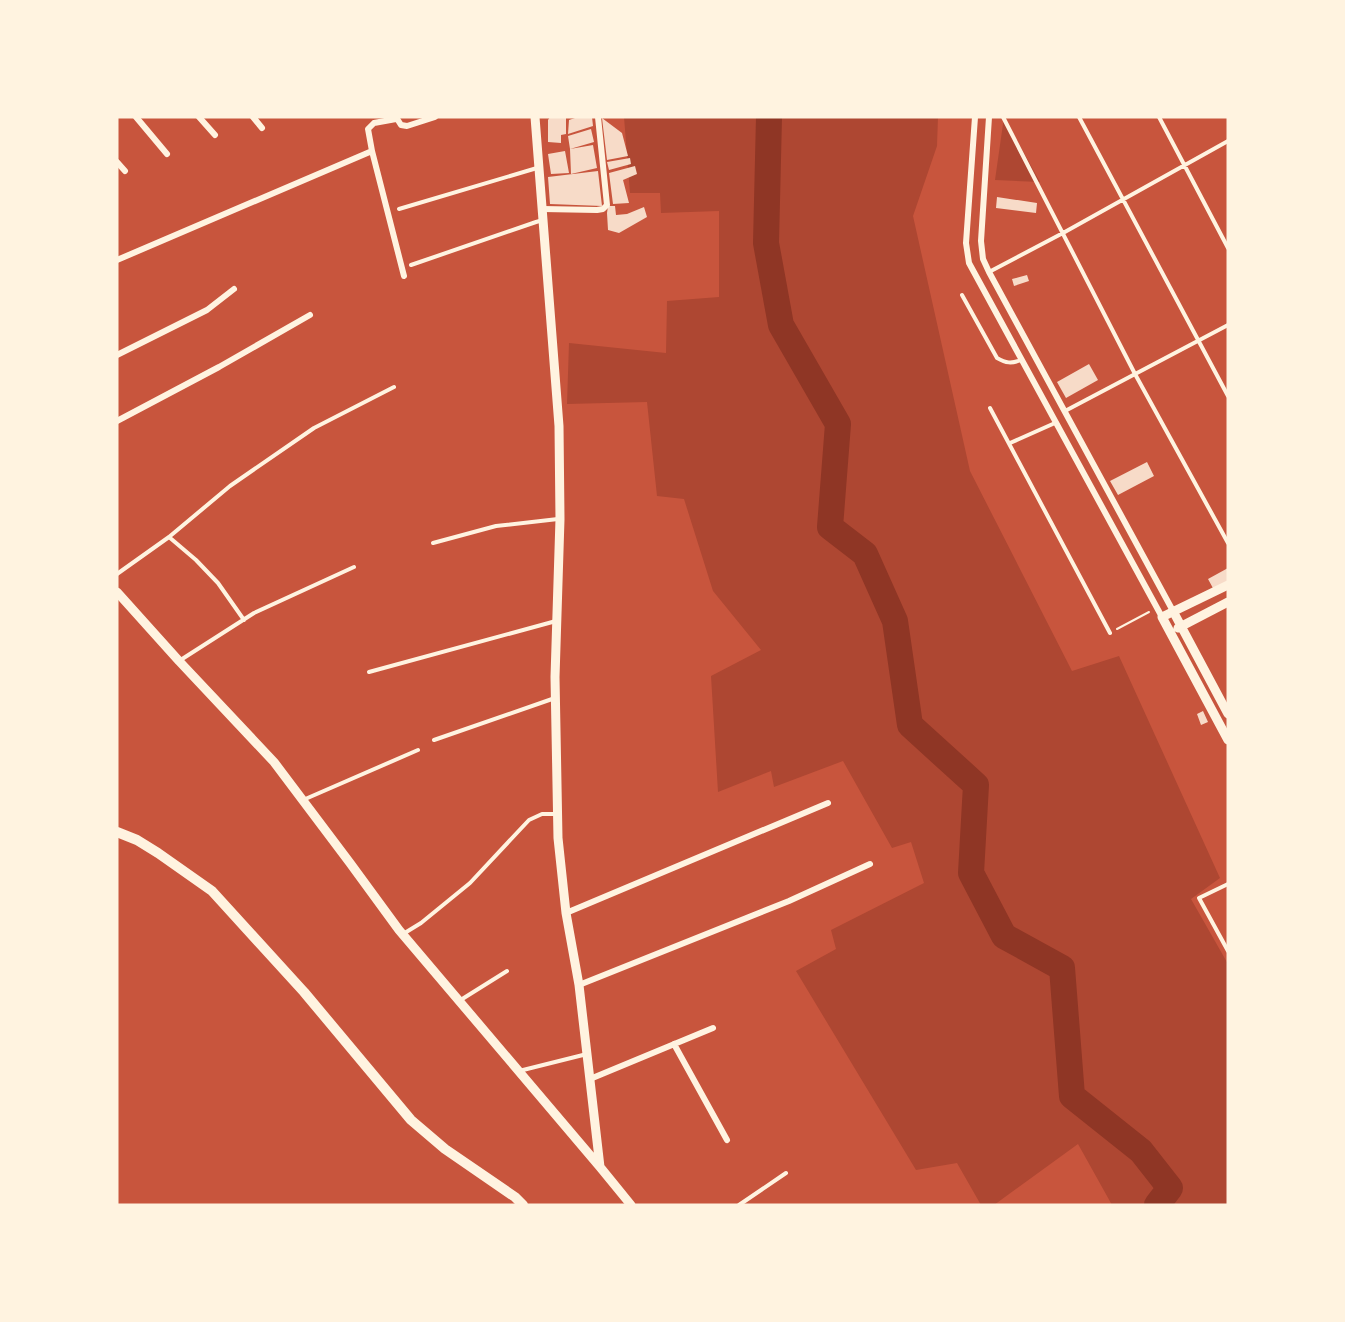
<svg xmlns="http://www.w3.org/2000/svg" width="1345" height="1322" font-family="'Noto Sans',sans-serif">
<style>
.green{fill:#ae4732}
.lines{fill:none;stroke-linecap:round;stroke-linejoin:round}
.river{stroke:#8f3625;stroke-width:26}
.building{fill:#f7dbc8}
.path{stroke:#fff3e0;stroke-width:2}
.service{stroke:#fff3e0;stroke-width:4}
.minor{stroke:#fff3e0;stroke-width:6}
.tertiary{stroke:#fff3e0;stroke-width:9}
.secondary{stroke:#fff3e0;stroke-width:10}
</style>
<rect width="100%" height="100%" fill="#c8553d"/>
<path class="green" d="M624,117h314l-1,29 -24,70 57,255 102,200 47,-15 101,222 -29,21 37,65v241h-116l-34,-61 -84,61h-13l-24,-42 -41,7 -120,-199 40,-22 -5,-19 93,-47 -13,-41 -19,6 -49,-87 -69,26 -3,-16 -53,21 -7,-116 50,-26 -48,-59 -29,-92 -27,-3 -10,-94 -80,2 2,-61 97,10 1,-52 52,-4v-86l-58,2 -1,-20h-30z
M1004,117l36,65 -45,-2z"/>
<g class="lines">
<path class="river" d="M769,117l-3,126 15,82 57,99 -8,103 35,27 30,67 15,104 66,60 -5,88 33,63 58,32 10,128 69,55 29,37 -13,17"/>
</g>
<path class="building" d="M550,117h16v17l-5,1v8l-13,-1v-22z
M578,117h14l1,9 -25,8 1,-14z
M602,118l20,15 6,23 -21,4z
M591,129l3,13 -24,7 -2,-13z
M593,145l4,23 -26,6 -1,-25z
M565,151l4,22 -18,1 -3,-20z
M630,158l1,6 -22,6 -2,-8z
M635,166l2,8 -14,6 6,23 -16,1 -4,-31z
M598,171l4,35 -52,-2 -2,-27z
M997,197l40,6 -1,10 -40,-5z
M608,206h7l1,9 11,-1 17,-7 3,10 -28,16 -11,-3 -1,-17z
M1027,275l2,6 -15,5 -2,-7z
M1089,364l9,16 -32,18 -9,-16z
M1147,462l7,14 -36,19 -8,-14z
M1228,568v14l-14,8 -6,-11z
M1203,711l5,11 -7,3 -4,-11z"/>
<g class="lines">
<path class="path" d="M1117,629l32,-17"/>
<path class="service" d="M1003,117l132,257 93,169
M1079,117l149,279
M1159,117l69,131
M399,209l138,-41
M411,265l125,-43 7,-2
M989,272l74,-39 165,-92
M962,295l35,63c9,5 14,6 24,2
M990,408l120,225
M1065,411l163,-86
M1010,443l45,-20
M169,537l27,23 22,23 26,37
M433,543l63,-17 62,-7
M117,574l52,-37 61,-51 84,-58 80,-41
M179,661l75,-48 100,-46
M369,672l187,-51
M434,740l121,-42
M303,800l115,-50
M1228,884l-29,14 29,53
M403,934l18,-11 49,-40 59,-63 13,-6h15
M459,1001l48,-30
M519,1071l68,-17
M739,1205l47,-32"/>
<path class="minor" d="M136,117l31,37
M199,117l16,18
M253,117l9,11
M396,117l5,8 6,1 28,-9
M975,117l-9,126 3,20 193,354
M989,117l-8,124 2,18 6,13 184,339
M396,119l-22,4 -6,6 4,22 32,125
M117,162l8,9
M543,209l54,1 6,-1 4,-4 -9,-88
M117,260l255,-109
M117,355l90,-45 27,-21
M117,421l102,-54 91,-52
M566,913l262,-110
M579,985l210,-84 81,-37
M674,1044l53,96
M590,1079l123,-51"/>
<path class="tertiary" d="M535,117l24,309 1,93 -5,158 3,161 8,75 13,72 21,182
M1228,585l-66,32 66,123
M117,592l62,69 95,101 76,101 49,67 201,237 31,38
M1173,611l55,103
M1178,628l50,-26"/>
<path class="secondary" d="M117,832l20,8 21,13 54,38 92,101 107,128 34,29 70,48 8,8"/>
</g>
<rect width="1345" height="1322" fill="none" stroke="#fff3e0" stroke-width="237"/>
</svg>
